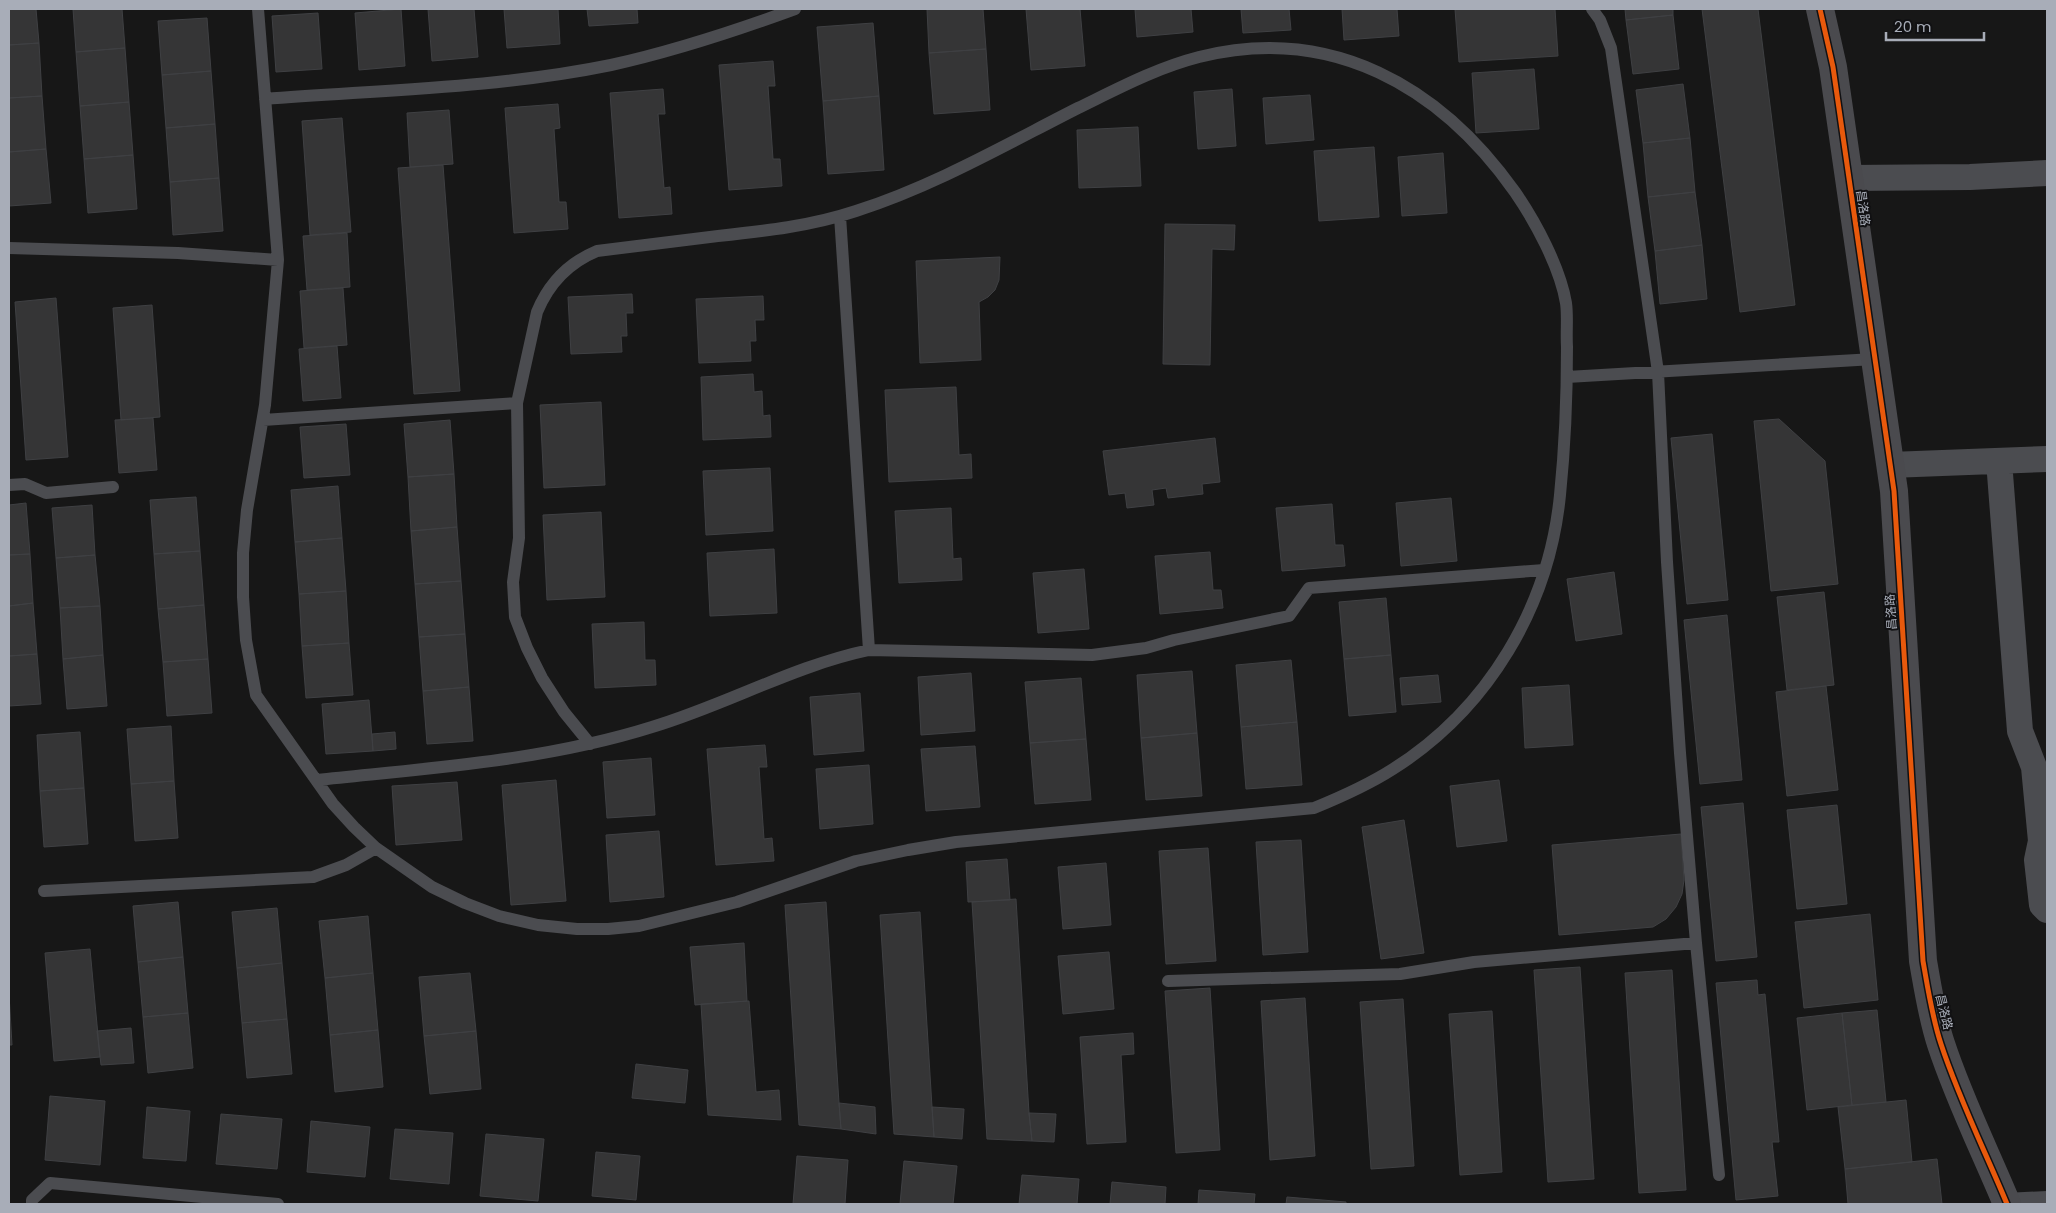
<svg xmlns="http://www.w3.org/2000/svg" width="2056" height="1213" font-family="Poppins,'Noto Sans SC',sans-serif">
<style>
.building{fill:#353536;stroke:#3f4043}
.lines{fill:none;stroke-linecap:round;stroke-linejoin:round}
.lane{stroke:#4b4c50;stroke-width:12}
.street{stroke:#4b4c50;stroke-width:26}
.secondary{stroke:#4a4a4e;stroke-width:28}
.cycleway-casing{stroke:#111113;stroke-width:8}
.cycleway{stroke:#e8590c;stroke-width:5}
.labels{text-anchor:middle;stroke-width:4;stroke-linejoin:round;paint-order:stroke}
.street-label{font-size:12px;fill:#a8adb8;stroke:#111113}
</style>
<rect width="100%" height="100%" fill="#171717"/>
<path class="building" d="M9,9h27l3,34 -30,2z
M73,9h49l3,39 -49,4z
M401,9l4,57 -46,4 -4,-57z
M428,9h46l4,48 -46,4z
M504,9h54l2,35 -53,4z
M587,9h50l1,14 -49,3z
M927,9h56l3,40 -57,4z
M1026,9h54l5,57 -54,4z
M1135,9h56l2,23 -56,5z
M1241,9h48l2,21 -48,3z
M1342,9h55l2,27 -55,4z
M1455,9h100l3,47 -99,6z
M1625,9h48v6l-47,5z
M1702,9h56l37,296 -55,7z
M318,13l4,56 -46,3 -4,-56z
M1673,15l6,54 -46,5 -7,-54z
M207,18l4,53 -49,4 -4,-54z
M873,23l6,73 -56,5 -6,-74z
M39,43l3,53 -33,2v-53z
M125,48l4,54 -49,4 -4,-54z
M986,49l4,61 -56,4 -5,-61z
M773,61l2,25h-7l5,73h7l2,27 -53,4 -10,-125z
M1534,69l5,60 -63,4 -4,-60z
M211,71l4,53 -49,4 -4,-53z
M1683,84l7,54 -47,5 -7,-53z
M663,89l2,25h-7l6,74 6,-1 2,27 -53,4 -9,-125z
M1232,89l4,57 -38,3 -4,-57z
M1310,95l4,45 -48,4 -3,-46z
M42,96l4,53 -37,3v-54z
M879,96l5,74 -56,4 -5,-73z
M129,102l4,53 -49,4 -4,-53z
M558,104l2,24 -6,1 5,73h7l2,27 -54,4 -9,-125z
M449,110l4,54 -43,3 -3,-54z
M342,118l9,114 -41,3 -8,-114z
M215,124l4,54 -49,4 -4,-54z
M1138,127l3,59 -62,2 -2,-58z
M1690,138l5,54 -47,5 -5,-54z
M1374,147l5,70 -60,4 -5,-70z
M46,149l5,54 -42,3v-54z
M1443,153l4,60 -45,3 -4,-59z
M133,155l4,54 -49,4 -4,-54z
M443,165l17,226 -46,3 -16,-226z
M219,178l4,53 -50,4 -3,-53z
M1695,192l7,53 -47,6 -7,-54z
M1165,224l70,1 -1,25 -22,-1 -2,116 -47,-1z
M347,233l3,54 -43,3 -4,-54z
M1702,245l5,54 -47,5 -5,-53z
M1000,257l-1,23 -4,10 -7,7 -9,5 2,58 -61,3 -4,-102z
M343,288l4,57 -43,3 -4,-57z
M632,294l1,19h-7l1,23h-6l1,16 -51,2 -3,-57z
M763,296l1,24h-9l1,21h-6l1,20 -52,2 -3,-64z
M56,298l12,159 -42,3 -11,-158z
M152,305l8,112 -39,3 -8,-112z
M337,346l4,52 -38,3 -4,-52z
M753,374l1,18 8,-1 1,25 7,-1 1,22 -68,3 -2,-63z
M956,387l3,68 12,-1 1,24 -83,4 -4,-92z
M601,402l4,83 -61,3 -4,-83z
M153,418l4,52 -38,3 -4,-53z
M1779,419l46,42 13,123 -67,7 -17,-170z
M450,420l4,54 -46,3 -4,-53z
M346,424l4,51 -46,3 -4,-51z
M1712,434l16,166 -41,4 -16,-166z
M1215,438l5,44 -18,2 1,10 -35,4 -2,-10 -14,2 2,15 -27,3 -2,-15 -16,2 -6,-44z
M770,468l3,63 -67,4 -3,-64z
M454,474l3,53 -46,4 -3,-54z
M338,486l4,52 -47,4 -4,-52z
M196,497l4,54 -46,3 -4,-54z
M1451,498l6,63 -56,5 -5,-63z
M26,503l4,51 -21,1v-50z
M1332,504l3,41h8l2,21 -63,5 -6,-63z
M92,505l3,50 -39,3 -4,-50z
M951,508l2,51 8,-1 1,22 -63,3 -4,-72z
M601,512l4,85 -58,3 -4,-85z
M457,527l4,54 -46,3 -4,-53z
M342,538l4,53 -47,3 -4,-52z
M774,549l3,64 -67,3 -3,-63z
M200,551l4,54 -46,4 -4,-55z
M1210,552l3,38h8l2,18 -63,6 -5,-58z
M30,554l3,49 -24,3v-51z
M95,555l5,51 -40,2 -4,-50z
M1084,569l5,60 -51,4 -5,-60z
M1614,572l8,62 -46,7 -9,-62z
M461,581l4,53 -46,3 -4,-53z
M346,591l3,52 -47,3 -3,-52z
M1824,592l10,93 -47,5 -10,-93z
M1386,598l5,57 -47,4 -5,-57z
M33,603l4,51 -28,2v-50z
M204,605l4,54 -45,3 -5,-53z
M100,606l3,49 -40,4 -3,-51z
M1727,615l15,165 -42,4 -16,-164z
M644,622l1,38h10l1,25 -61,3 -3,-64z
M465,634l4,53 -46,4 -4,-54z
M349,643l4,52 -47,3 -4,-52z
M37,654l4,50 -32,2v-50z
M103,655l4,51 -40,3 -4,-50z
M1391,655l5,57 -47,4 -5,-57z
M208,659l4,54 -45,3 -4,-54z
M1291,660l6,62 -56,5 -5,-62z
M1192,671l5,62 -56,5 -4,-63z
M971,673l4,58 -54,4 -3,-58z
M1438,675l3,27 -39,3 -2,-27z
M1081,678l5,61 -56,4 -5,-61z
M1569,685l4,60 -48,3 -3,-60z
M1826,686l12,104 -51,6 -11,-104z
M469,687l4,54 -46,3 -4,-53z
M860,693l4,58 -50,4 -4,-58z
M369,700l4,51 -47,3 -4,-50z
M1297,722l5,63 -56,4 -5,-62z
M171,726l3,55 -43,3 -4,-55z
M80,732l4,56 -44,3 -3,-56z
M395,732l1,17 -23,2 -1,-17z
M1197,733l5,63 -56,4 -5,-62z
M1086,739l5,61 -56,4 -5,-61z
M765,745l2,22h-8l5,72 8,-1 2,23 -58,4 -9,-116z
M975,746l5,61 -54,4 -5,-62z
M651,758l4,57 -48,3 -4,-56z
M869,765l4,59 -53,5 -4,-60z
M556,780l10,121 -55,4 -9,-120z
M1499,780l8,61 -50,6 -7,-61z
M174,781l4,57 -43,3 -4,-57z
M457,782l5,58 -66,5 -4,-59z
M84,788l4,56 -44,3 -4,-56z
M1743,803l14,154 -41,4 -15,-154z
M1837,805l10,99 -50,5 -10,-99z
M1404,820l20,133 -43,6 -19,-132z
M659,831l5,66 -54,5 -4,-67z
M1681,834l3,46 -2,14 -6,13 -10,12 -13,8 -94,8 -7,-90z
M1301,840l7,112 -45,3 -7,-113z
M1208,848l8,113 -50,3 -7,-113z
M1007,859l3,41 -42,2 -2,-40z
M1106,863l5,62 -48,4 -5,-62z
M1016,899l13,214 3,28 -45,-2 -15,-237z
M178,902l5,55 -45,5 -5,-56z
M826,902l13,201 2,26 -42,-4 -14,-220z
M277,908l5,55 -45,5 -5,-56z
M920,912l12,195 2,30 -40,-3 -14,-219z
M1870,914l8,86 -74,8 -9,-86z
M368,916l5,57 -48,5 -6,-57z
M744,943l3,58 -52,4 -5,-58z
M90,949l10,108 -46,4 -9,-108z
M1109,952l5,57 -51,5 -5,-58z
M183,957l5,56 -45,4 -5,-55z
M282,963l5,56 -45,4 -5,-55z
M1580,967l14,212 -46,3 -14,-212z
M1672,970l14,220 -47,3 -14,-220z
M373,973l5,57 -48,5 -5,-57z
M470,973l6,58 -52,5 -5,-59z
M1757,980l1,15 7,-1 14,148h-7l6,54 -42,4 -20,-217z
M1210,988l10,162 -44,3 -11,-162z
M9,994l3,51h-3z
M1305,998l10,158 -45,4 -9,-159z
M1403,999l11,167 -43,3 -11,-167z
M749,1001l7,91 23,-2 2,30 -73,-5 -7,-111z
M1877,1010l9,92 -34,3 -10,-92z
M1492,1011l10,161 -42,3 -11,-161z
M188,1013l5,55 -45,5 -5,-56z
M1842,1013l10,92 -45,5 -10,-92z
M287,1019l5,55 -45,4 -5,-55z
M131,1028l3,35 -33,2 -4,-34z
M378,1030l5,57 -48,5 -5,-57z
M476,1031l5,58 -51,5 -6,-58z
M1133,1033l1,21 -13,1 5,87 -39,2 -7,-107z
M636,1064l52,6 -3,33 -53,-5z
M50,1096l55,5 -5,64 -55,-5z
M1906,1100l6,62 -67,7 -7,-62z
M839,1103l36,4 1,27 -35,-5z
M147,1107l43,4 -4,50 -43,-3z
M932,1107l32,2 -2,30 -28,-2z
M1029,1113l27,1 -2,28 -22,-1z
M221,1114l61,5 -5,50 -61,-5z
M311,1121l59,6 -5,50 -58,-5z
M395,1129l58,4 -4,51 -59,-5z
M486,1134l58,5 -6,62 -58,-5z
M596,1152l44,4 -4,44 -44,-4z
M797,1156l51,4 -3,44h-52z
M1937,1159l5,45h-94l-3,-35z
M904,1161l53,5 -4,38h-53z
M1022,1175l57,4 -2,25h-58z
M1112,1182l54,5 -1,17h-55z
M1199,1190l56,4 -1,10h-56z
M1287,1197l59,5v2h-60z"/>
<g class="lines">
<path class="lane" d="M258,9l20,251 -13,145 -18,105 -4,43v44l3,43 10,55 77,109 21,23 22,21 56,39 33,16 34,13 39,9 39,4h31l31,-3 98,-24 119,-41 52,-11 48,-8 358,-34c27,-11 54,-23 79,-39 95,-60 156,-162 167,-274 5,-49 7,-99 7,-148 -1,-15 1,-30 -1,-44 -6,-36 -31,-82 -51,-111 -75,-106 -184,-168 -316,-135 -43,11 -82,32 -121,51 -73,37 -144,78 -222,103 -45,15 -91,20 -138,25 -40,5 -81,10 -121,15 -29,12 -48,32 -60,61l-20,91 2,135 -6,44 2,35 12,31 15,30 22,34 26,32
M1592,9l8,11 11,28 47,324 9,190 13,191 16,190 23,232
M265,99c115,-9 234,-11 346,-34 63,-14 124,-34 184,-56
M840,216l29,434
M9,248l169,5 100,7
M1567,377l307,-18
M263,420l254,-17
M9,485l16,-1 21,9 67,-6
M317,780c112,-12 227,-19 335,-53 74,-22 141,-61 217,-77l223,5 54,-7 28,-8 115,-24 20,-28 235,-18
M44,891l269,-14 33,-12 30,-17
M1168,981l232,-7 74,-12 222,-19
M2005,1199l42,-2
M32,1204v-4l18,-17 228,21"/>
<path class="street" d="M1849,178l121,-1 77,-4
M1999,461l21,270 14,36 7,74 -4,19 5,45 5,5
M1890,465l157,-6"/>
<path class="secondary" d="M1820,9l13,58 61,424 29,470c5,28 9,56 18,83 18,55 44,107 66,160"/>
<defs>
<path id="cycleway" d="M1820,9l13,58 61,424 29,470c5,28 9,56 18,83 18,55 44,107 66,160"/>
</defs>
<use href="#cycleway" class="cycleway-casing"/>
<use href="#cycleway" class="cycleway"/>
</g>
<g class="labels">
<g class="street-label">
<text transform="translate(1863 208) rotate(82)" y="4">昌洛路</text>
<text transform="translate(1891 612) rotate(-94)" y="4">昌洛路</text>
<text transform="translate(1944 1012) rotate(76)" y="4">昌洛路</text>
</g>
</g>
<rect width="2056" height="1213" fill="none" stroke="#a8adb8" stroke-width="20"/>
<path d="M1886 32v8h98v-8" fill="none" stroke="#a8adb8" stroke-width="2.5"/>
<text x="1894" y="32" font-size="15" fill="#a8adb8" stroke="#111113" stroke-width="4" paint-order="stroke">20 m</text>
</svg>
